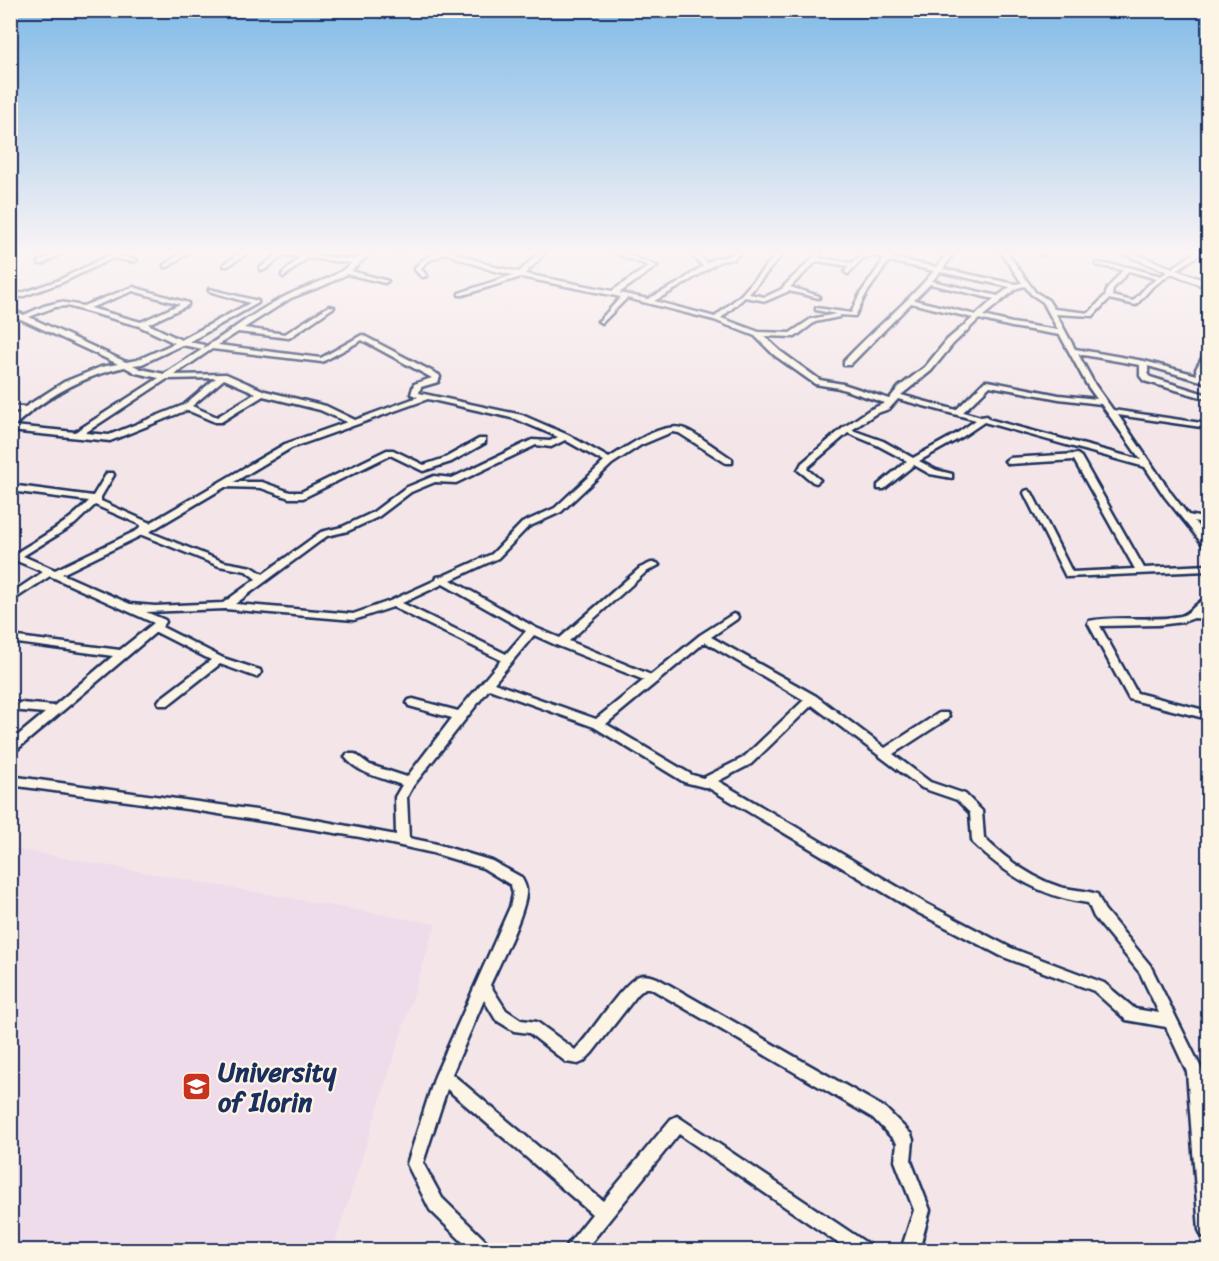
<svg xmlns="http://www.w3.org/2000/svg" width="1219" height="1261" font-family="Sriracha,sans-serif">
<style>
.built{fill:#efdcea}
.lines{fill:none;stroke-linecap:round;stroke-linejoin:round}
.minor-casing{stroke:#1b2f5e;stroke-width:5}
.primary-casing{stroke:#1b2f5e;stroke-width:5}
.minor{fill:#fcf5e5;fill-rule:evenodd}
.primary{fill:#fcf5e5;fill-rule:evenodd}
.labels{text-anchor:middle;stroke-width:4.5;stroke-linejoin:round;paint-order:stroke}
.near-poi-label{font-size:26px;font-weight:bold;fill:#1b2f5e;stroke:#fcf5e5;text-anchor:start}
</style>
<rect width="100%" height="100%" fill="#f4e6e8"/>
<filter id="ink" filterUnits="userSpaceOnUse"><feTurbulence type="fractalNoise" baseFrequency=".0167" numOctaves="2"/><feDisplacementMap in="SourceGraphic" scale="12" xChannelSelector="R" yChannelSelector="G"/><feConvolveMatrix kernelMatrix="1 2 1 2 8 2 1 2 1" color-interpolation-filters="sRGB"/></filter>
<g filter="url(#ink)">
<path class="built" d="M10,848l426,76 -103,326h-322z"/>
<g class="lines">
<defs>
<path id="minor" d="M57,251h7l-21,13h-4v-2z
M118,251h8l-7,5 18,4 -3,2 -21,-4 -50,24 -53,19v-4l49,-17z
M184,251h7l-23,16h-4v-2z
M243,251h7l-22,15h-4v-2z
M282,251l74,9 10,-9h7l-22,20 37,10 -3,2 -38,-9 -22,11 -34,13 -47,30 41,6 44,-28 5,1 -45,31 -51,-6 -20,13 103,13 41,-23 77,40 1,2 -2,5 -17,5 -2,6 103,22 46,20 41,23c18,-11 54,-38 76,-29 14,6 33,21 47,30v4h-6l-47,-30 -7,-1 -31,13 -29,19 -51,48 -33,15 -30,31 -47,22 85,48 24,10 80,-70 11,-5h6l2,2 -13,7 -77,69 82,34 49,-40 33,-21 4,1 1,2 -1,2 -26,18 105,59 69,52 54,-35h8l2,3 -2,3 -54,35 37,28 35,12 17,17 2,27c22,21 47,40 76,49 12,3 25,3 37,7l7,15 46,56 53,107 5,66v100l-6,-2 -3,-6 -12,-158 -21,-45 -40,-7 -32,-29 -93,-35 -86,-45 -208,-124h-3l-20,-5 -90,-55 -105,-38 -76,97 -6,11 2,41 24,5 59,18 29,16c2,4 5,8 5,13 2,18 -27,75 -36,95l16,25 15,10 16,2 38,28c16,-16 47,-67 64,-74 5,-2 13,0 18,2l228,130 26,26 2,6 -2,21 19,49 -11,40h-18l13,-40 -19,-49 2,-18 -24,-25 -223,-130h-5l-7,6 -46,59 -9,9 -5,2 -12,-2 -37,-29 -15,-2 -18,-11 -12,-20 -32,74 151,127 68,-82 6,-3 191,128 3,6h-23l-169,-116 -94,116h-20l3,-6 24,-30 -145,-125 -24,74 19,35 47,46 3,6h-21l-41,-40 -23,-46 28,-88 75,-169 3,-13 -2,-9 -28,-17 -50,-15 -73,-16 -166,-27 -184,-25v-9l268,37 118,22 -1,-38 7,-12c-19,-7 -44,-11 -57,-28l2,-3h8l15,11 37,12 45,-59 -43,-12 -2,-3 2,-3 4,-1 45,12 43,-51 -108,-53 -39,13 -129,-11 -79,3 19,8 1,2 -4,5 61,31 37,12 1,3 -5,4 -36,-13 -52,41h-8l-2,-3 2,-3 51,-39 -55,-28 -142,120 -4,1v-11l35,-29 -35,-3v-8l44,4 59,-50 -103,-14v-6l110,14 34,-27 -104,-47 -40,26v-8l33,-22 -33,-14v-7l6,2c26,-16 52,-30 73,-52l-79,-10v-6l83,11 14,-23h6l1,2 -13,22v4l49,22 135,-79 62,-22 -27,-12 -57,-14 -42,26h-6l-28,-12 -77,31 -100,-10v-11l10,-8 -10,-2v-4l15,1 39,-25 37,-15 17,-3 -108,-50v-5l14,6 20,-9 16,-4 23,4 50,-19 55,16v2l-40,19 33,16 69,-37 -41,-12v-2l49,12v2l-69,39 15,3v3c27,-17 53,-38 82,-52 22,-11 47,-16 66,-33l-45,-5 -23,19 -2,-1v-2l18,-17 -16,-2 -20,15h-4v-2zM133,291l47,13 -39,18 -51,-14zM67,306l72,20 36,17 -38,17 -11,2 -97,-45 26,-10zM362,340l70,38 -18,6 -3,10 7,3 -63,23 -29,-14 -61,-15 -39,-17 -52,1 38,-26 110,13zM182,345l21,4 -39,25 -23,-5 -8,-4 9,-1zM125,367l11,6 23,5 -84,54 -61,-6c32,-29 68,-50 111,-59zM216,378l-32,27 -75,30 -24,-2 82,-54zM224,379l32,14 -39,24 -25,-11zM428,399l88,20 42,18 -8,4 -18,-1 -80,38 -18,-2 -29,12 -33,25 -30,14 -21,5 -58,42 -11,-7 -28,-5 -75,-30 76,-45 36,1 28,10h14l87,-43 33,16 28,-9 34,-19v-4h-6l-34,19 -21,7 -31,-15h-6l-86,42h-11l-28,-10h-28l57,-34zM565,440l39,22 -49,46 -33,15 -30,31 -49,22 -6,1 -1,3 -46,21 -37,13 -118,-10 92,-68 21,-5 30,-14 33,-25 24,-10 21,1 80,-38 15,2zM95,505l46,20 -3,5 -83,40 -32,-14 52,-32zM142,535l77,31 27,5 10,8 -33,24 -68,3 -25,-2 -68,-30zM443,584l83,47 -20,23 -104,-51zM534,635l22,10 88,35 -48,39 -102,-36zM705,642l99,58 -61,58 -40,20 -11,-3 -86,-51zM812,705l110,83 35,12 13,13 2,27 1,3c33,32 69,54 115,60l6,14 46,56 19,40 -24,-4 -31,-26 -93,-35 -86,-45 -207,-122 33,-17z
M396,251h8l-7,4 -3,-2z
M440,251h10l45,16 24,5 22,-21h6l-22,23 87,17 37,-25 -41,-15h9l40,15 -38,27 29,6 29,-15 26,-18 -16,-15h7l13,12 9,-5 14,-2 5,-5h6l-7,8 -14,2 -39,25 -27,15 61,16 27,-23 37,-43h6l-36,43 16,3 17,-8 1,-2 29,-28 5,-8h6l-4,7 33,5c10,-12 20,-11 35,-8l3,-4h6l-5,7 46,9 12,-16h6l-12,18 72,15 7,-1 -22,-32h6l29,41 13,8 6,9 35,4 16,-17 3,-8 15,-18 -27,-5v-2l32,4 33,9 36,-25h7l-52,36 -16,18 -27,-6 -16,17 -37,-2 19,35 69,12 53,14 -1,-6 9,-16h3c0,9 -4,15 -3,25l3,1v4l-60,-17v9l2,2 58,18v4l-64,-18 -4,-5v-11l-62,-11 17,31 18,25 95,14v4l-90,-13 53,78 17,22 20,4v6l-14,-4 14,18v9l-3,-1 -40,-50 -20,-30 -161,-45 -22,15 -43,24 17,9 16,4v4l-22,-4 -16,-9 -30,24h-6v-4l29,-24 -30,-16 -29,-12 -40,34 -1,2 13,11 -4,3 -3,-1 -15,-12 4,-7 41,-35 26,-18 16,-7 -46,-15 -24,-4 -41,-29 -19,-19 -41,-16 -87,-22 -25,25 -4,-2 2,-1 21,-23 -100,-20 -58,18h-4v-2l54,-18 -22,-5 -46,-17 -20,10 -4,6 6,7 -5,1 -7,-7v-2l6,-7zM874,256l11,2 -25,36 -9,19 -35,-5v2l20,4 -25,5 -21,14 -31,-1 -38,-14 24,-21 21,4 23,-10 30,7v-2l-29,-9 27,-26 32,5 -4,6 3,2 15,-16zM889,261l45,10c-27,32 -61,59 -90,90v4h6l61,-62 62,15 -26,22 -22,27 -26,20 -10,12 -46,-15 -23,-4 -40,-29 -16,-15 31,1 20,-15 24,-5 1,-2 15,1 11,-22zM1129,271l28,8 -9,6 -15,16 -21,-5 1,-7zM940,272l70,15 -12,9 -66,-15zM930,284l64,15 -18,16 -62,-15zM1025,286l6,8 12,8 15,28 -46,-7 -29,-7 34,-28zM979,319l33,8 48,8 27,50 10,14 -38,-4 -71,-14h-3l-29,29 -55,-15 30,-24 22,-27zM990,386l69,13 42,5 40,56 -153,-41 -1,-3 -6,1 -18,-5zM898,399l78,21 -20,14 -43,24 -30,-17 -31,-11 23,-16 14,-5z
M1041,251h6l-4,4 -3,-2z
M1077,454l4,3 63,111 64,-3v6l-142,6 -42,-84 1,-2 3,-1 4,3 40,79 63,-3 -61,-109 -65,4 -4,-3 4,-3z
M1208,598v7l-7,7 7,1v6l-14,-1 -11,4 -25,3 -58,1 37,67 71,18v8l-79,-20 -41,-76 1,-2c30,-6 62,1 92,-5 11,-3 15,-15 27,-18z"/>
<path id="primary" d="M1116,251h12l80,31v6z"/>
</defs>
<use href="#minor" class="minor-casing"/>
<use href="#primary" class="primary-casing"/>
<use href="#minor" class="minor"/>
<use href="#primary" class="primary"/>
</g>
</g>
<linearGradient id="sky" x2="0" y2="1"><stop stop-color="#80bae7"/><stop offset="0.59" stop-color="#faf4f5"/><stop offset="1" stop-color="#faf4f5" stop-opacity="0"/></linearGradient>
<rect width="1219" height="427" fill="url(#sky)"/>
<defs>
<symbol id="university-square" viewBox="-11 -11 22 22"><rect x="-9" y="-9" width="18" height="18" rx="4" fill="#c8321e" stroke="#fcf5e5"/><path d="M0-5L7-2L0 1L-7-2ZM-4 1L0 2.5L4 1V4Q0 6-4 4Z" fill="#fff"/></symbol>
</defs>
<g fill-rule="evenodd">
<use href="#university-square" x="180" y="1070" width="33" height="33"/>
</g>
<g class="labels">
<g class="near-poi-label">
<text x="218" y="1081">University<tspan x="218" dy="30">of Ilorin</tspan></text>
</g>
</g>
<rect width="1219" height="1261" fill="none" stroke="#fcf5e5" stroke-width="36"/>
<rect x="18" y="18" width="1183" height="1225" fill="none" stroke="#1b2f5e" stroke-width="2" filter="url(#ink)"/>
</svg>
